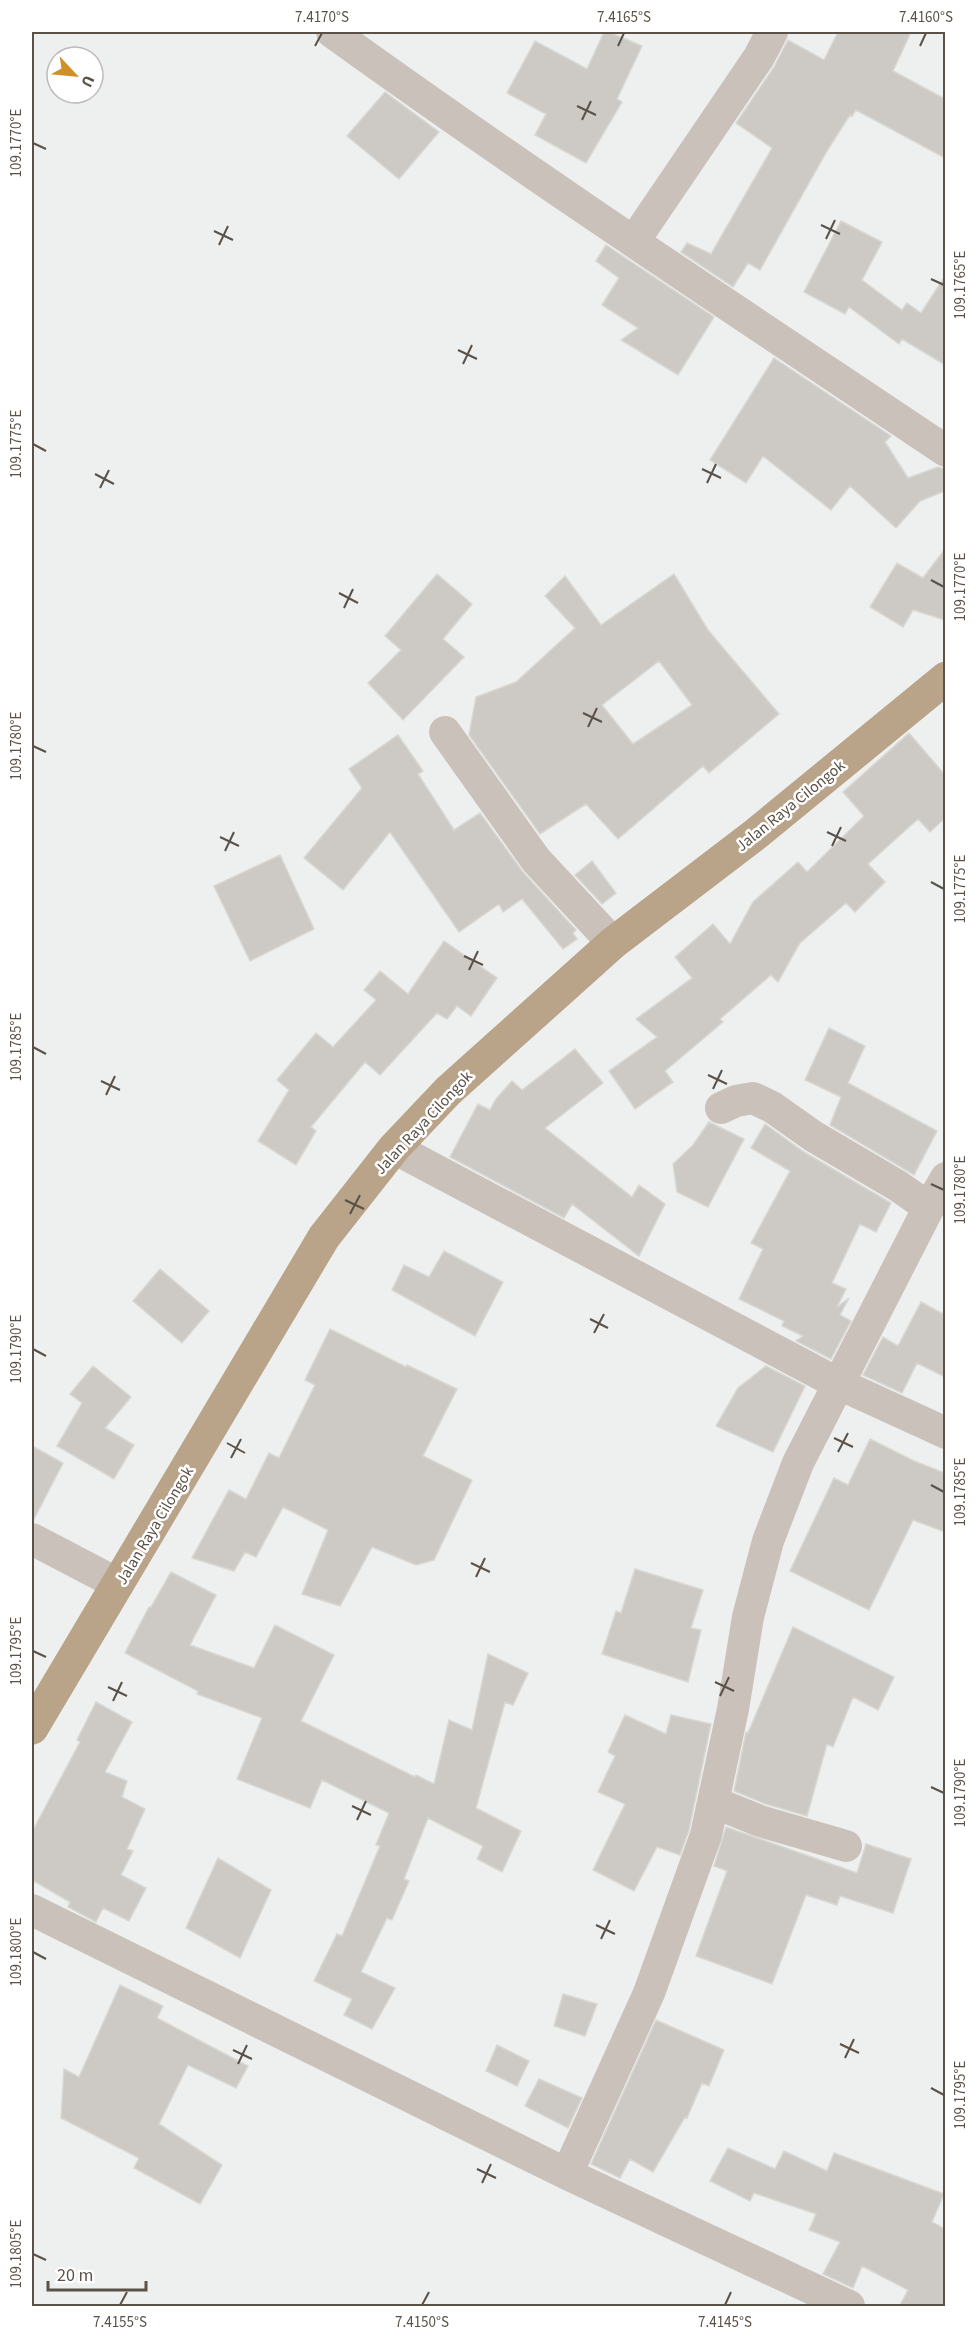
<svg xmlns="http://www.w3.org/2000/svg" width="977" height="2338" font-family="'Source Sans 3',sans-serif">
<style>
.building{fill:#cdcac5;stroke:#d9d7d2;stroke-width:1.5;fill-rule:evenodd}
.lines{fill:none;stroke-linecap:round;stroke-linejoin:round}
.minor{stroke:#cac2ba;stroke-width:32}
.highway{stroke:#b9a489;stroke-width:33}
.ticks{fill:none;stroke:#5a5148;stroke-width:2}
.labels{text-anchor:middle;stroke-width:5;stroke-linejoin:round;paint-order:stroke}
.street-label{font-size:16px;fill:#5a5148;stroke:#fff}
.neatline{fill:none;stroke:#5a5148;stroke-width:2}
.ticks-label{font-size:15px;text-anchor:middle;fill:#5a5148}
</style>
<rect width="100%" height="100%" fill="#eef0f0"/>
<path class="building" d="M604,32h5l33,14 -25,53 5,3 -36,61 -51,-28 11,-21 -39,-21 28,-52 52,28z
M838,32h73l-18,39 52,28v59l-89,-48 -4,6 -2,-1 -23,36 -67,119 -12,-7 -15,24 -52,-35 6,-9 24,11 61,-106 -36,-25 38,-56 14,-27 36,20z
M385,92l54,40 -40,47 -52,-43z
M841,221l41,21 -20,38 40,30 5,-7 14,10 24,-37v89l-43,-26 -3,5 -50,-37 -4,7 -41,-22z
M606,245l108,72 -36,58 -57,-35 17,-12 -36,-23 17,-27 -23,-17z
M774,358l117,78 -6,6 23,36 30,-11 7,2v22l-25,10 -24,27 -46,-42 -19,24 -68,-54 -17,27 -36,-23z
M945,549v71l-32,-10 -10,17 -33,-20 27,-44 26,15z
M437,574l35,30 -29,35 21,18 -61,63 -35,-37 33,-33 -16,-14z
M674,574l34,56 71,84 -70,59 -6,-7 -85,73 -32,-35 -46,30 -71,-99 7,-38 40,-15 59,-54 -30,-32 20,-20 36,49zM659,661l33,44 -59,39 -31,-39z
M909,733l36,42v43l-15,14 -12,-13 -50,45 17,18 -30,30 -9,-9 -46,40 -22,39 -7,-7 -51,44 3,3 -58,49 8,11 -38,27 -26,-38 48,-34 -21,-18 56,-41 -17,-21 38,-33 17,20 23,-42 45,-40 9,10 57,-56 -21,-24z
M398,735l25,36 -5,3 36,56 26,-17 43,59 53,58 -3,3 4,6 -14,10 -41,-50 -19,13 -4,-8 -40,28 -69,-100 -47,58 -39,-32 58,-70 -13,-19z
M280,855l34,74 -64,32 -36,-75z
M592,861l24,32 -14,11 -27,-29z
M444,941l53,37 -26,38 -14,-10 -10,13 -10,-6 -57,62 -15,-13 -54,65 5,4 -20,34 -38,-24 31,-51 -12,-10 39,-47 17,14 43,-47 -12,-10 16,-19 28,23z
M829,1028l36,18 -17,37 89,48 -23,44 -84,-50 11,-28 -36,-17z
M575,1049l28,34 -58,45 87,69 7,-12 26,19 -26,52 -67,-52 -8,14 -114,-61 28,-53 12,6 6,-11 16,-18 10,9z
M709,1122l35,17 -36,68 -31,-15 -4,-28 20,-19z
M765,1124l39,28 87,51 -15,29 -16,-8 -28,59 14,6 -9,18 12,-9 -9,17 11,6 -20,38 -35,-18 7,-5 -21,-10 2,-5 -45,-22 24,-50 -12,-6 39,-72 -39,-23z
M444,1251l59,31 -28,54 -83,-46 12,-25 25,12z
M160,1269l49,42 -27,32 -49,-42z
M921,1302l24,13v62l-28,-14 -15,30 -39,-18 20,-38 15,9z
M330,1329l76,38 1,-2 50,24 -34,67 49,24 -38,80 -18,5 -44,-18 -32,59 -38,-12 26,-64 -45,-23 -27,50 -11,-5 -11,19 -42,-13 37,-68 17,9 23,-46 10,5 36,-73 -10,-5z
M93,1366l38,31 -26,31 29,17 -20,34 -57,-33 25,-43 -12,-9z
M766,1366l39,20 -32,66 -57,-26 22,-38z
M870,1439l44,22 31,12v59l-32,-12 -44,90 -79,-39 44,-93 14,7z
M32,1446l31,17 -30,58h-1z
M635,1569l68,21 -12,38 10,2 -13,52 -86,-28 14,-43 5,2z
M171,1572l45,23 -26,50 64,23 21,-43 59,30 -33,66 114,56 1,-2 18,9 15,-64 23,10 16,-76 40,19 -15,32 -8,-3 -29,106 45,23 -19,41 -25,-13 6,-13 -55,-28 -24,61 5,2 -17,39 -5,-2 -26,54 34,16 -23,41 -28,-14 8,-16 -38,-18 23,-47 5,2 38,-90 -4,-1 13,-32 -67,-33 -12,28 -73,-29 25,-61 -65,-24 1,-3 -73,-38 24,-46h2z
M793,1627l101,50 -16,33 -25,-13 -20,50 -6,-3 -20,72 -41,-12 -32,-13 12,-59 2,1z
M96,1702l36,20 -27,50 22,9 -5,16 23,12 -18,40 6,2 -12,24 25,13 -17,33 -26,-13 -7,14 -28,-15 2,-5 -38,-22v-48l48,-90 -3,-2z
M625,1715l41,19 5,-19 40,9 -22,106 -9,25 -23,-8 -23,44 -41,-21 32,-66 -27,-12 17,-36 -7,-4z
M726,1827l131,46 9,-29 45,15 -18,54 -53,-17 -3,9 -31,-10 -34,89 -76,-28 31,-85 -13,-5z
M218,1858l53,32 -31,68 -54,-30z
M120,1985l43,21 -6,12 91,48 -12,22 -48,-23 -29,59 63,41 -22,39 -66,-36 5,-10 -78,-40 3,-49 15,8z
M563,1994l34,10 -12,32 -31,-10z
M656,2020l68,30 -15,36 -7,-3 -15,35 -2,-1 -32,55 -23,-13 -10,19 -29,-14z
M497,2045l32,16 -12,25 -31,-15z
M539,2079l43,19 -14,30 -43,-22z
M728,2148l47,21 9,-18 43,20 7,-18 110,41 -12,28 13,7v78h-46l9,-17 -46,-24 -9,22 -30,-14 17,-32 -31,-12 7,-16 -62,-21 -4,8 -40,-20z"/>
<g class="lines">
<path class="minor" d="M332,32c201,145 408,281 614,419
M634,241l125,-184 13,-25
M445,732l91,128 77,83
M394,1148l445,236 107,49
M928,1209l18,-31
M32,1539l86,45
M713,1802l47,19 86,25
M32,1910l535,264 282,132
M567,2174l82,-181 57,-158 27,-126 15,-92 20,-76 30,-78 130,-254 -10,-9 -20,-14 -85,-50 -41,-29 -19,-9 -17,3 -15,7"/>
<path class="highway" d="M32,1728l292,-491 70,-89 54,-57 165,-148 144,-110 189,-155"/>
</g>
<path class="ticks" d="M315,46l7,-13M618,46l6,-13M920,46l6,-13M577,106l19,9M582,120l9,-19M33,143l13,6M821,225l19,9M214,231l19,9M826,239l9,-19M219,245l9,-19M931,279l13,6M458,350l19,9M463,364l9,-19M33,444l13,7M702,469l19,9M95,474l19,10M707,483l9,-19M100,488l9,-18M931,580l13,7M339,593l19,10M344,608l9,-19M583,713l19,9M588,727l9,-19M33,746l13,6M827,832l19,9M220,837l19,9M832,846l9,-19M225,851l9,-19M931,882l13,7M464,956l19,9M469,970l9,-19M33,1047l13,7M708,1075l19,9M101,1081l19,9M713,1089l9,-19M106,1095l9,-19M931,1184l13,6M345,1200l19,9M350,1214l10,-19M590,1319l18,9M594,1333l10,-19M33,1349l13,7M834,1438l19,9M227,1443l18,10M838,1452l10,-19M231,1458l10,-19M931,1485l13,7M471,1563l19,9M476,1577l9,-19M33,1651l13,6M715,1682l19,9M108,1687l19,9M720,1696l9,-19M113,1701l9,-19M931,1787l13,6M352,1806l19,9M357,1820l9,-19M596,1925l19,9M601,1939l9,-19M33,1952l13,7M840,2044l19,9M233,2050l19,9M845,2058l9,-19M238,2064l9,-19M931,2088l13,7M477,2169l19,9M482,2183l9,-19M33,2254l13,6M120,2305l7,-13M422,2305l7,-13M725,2305l6,-13"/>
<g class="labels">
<g class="street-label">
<text transform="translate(790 805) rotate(-39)" y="6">Jalan Raya Cilongok</text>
<text transform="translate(423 1122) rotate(-47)" y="6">Jalan Raya Cilongok</text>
<text transform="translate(154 1525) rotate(-59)" y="6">Jalan Raya Cilongok</text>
</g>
</g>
<rect width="977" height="2338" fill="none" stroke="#ffffff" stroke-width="66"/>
<g transform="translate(75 75) rotate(116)"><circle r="28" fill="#ffffff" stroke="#bdb9b6" stroke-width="1.5"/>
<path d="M0-4.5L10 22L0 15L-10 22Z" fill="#d18f28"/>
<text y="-9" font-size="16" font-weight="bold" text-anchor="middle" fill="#5a5148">U</text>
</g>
<path d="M48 2281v9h98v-9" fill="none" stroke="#5a5148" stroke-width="3"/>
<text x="57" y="2281" font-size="18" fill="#5a5148" stroke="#ffffff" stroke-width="4.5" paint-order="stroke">20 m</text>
<rect x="33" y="33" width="911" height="2272" class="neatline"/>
<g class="ticks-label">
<text x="322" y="22">7.4170°S</text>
<text x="624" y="22">7.4165°S</text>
<text x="926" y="22">7.4160°S</text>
<text transform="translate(16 143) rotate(-90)" y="5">109.1770°E</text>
<text transform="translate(960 285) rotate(-90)" y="5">109.1765°E</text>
<text transform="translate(16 444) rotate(-90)" y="5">109.1775°E</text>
<text transform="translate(960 587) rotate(-90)" y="5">109.1770°E</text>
<text transform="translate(16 746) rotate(-90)" y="5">109.1780°E</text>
<text transform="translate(960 889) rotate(-90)" y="5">109.1775°E</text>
<text transform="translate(16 1047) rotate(-90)" y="5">109.1785°E</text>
<text transform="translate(960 1190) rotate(-90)" y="5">109.1780°E</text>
<text transform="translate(16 1349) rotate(-90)" y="5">109.1790°E</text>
<text transform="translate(960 1492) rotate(-90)" y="5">109.1785°E</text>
<text transform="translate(16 1651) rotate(-90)" y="5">109.1795°E</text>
<text transform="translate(960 1793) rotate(-90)" y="5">109.1790°E</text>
<text transform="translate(16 1952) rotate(-90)" y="5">109.1800°E</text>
<text transform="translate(960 2095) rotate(-90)" y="5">109.1795°E</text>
<text transform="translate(16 2254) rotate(-90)" y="5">109.1805°E</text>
<text x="120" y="2327">7.4155°S</text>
<text x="422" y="2327">7.4150°S</text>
<text x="725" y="2327">7.4145°S</text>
</g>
</svg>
